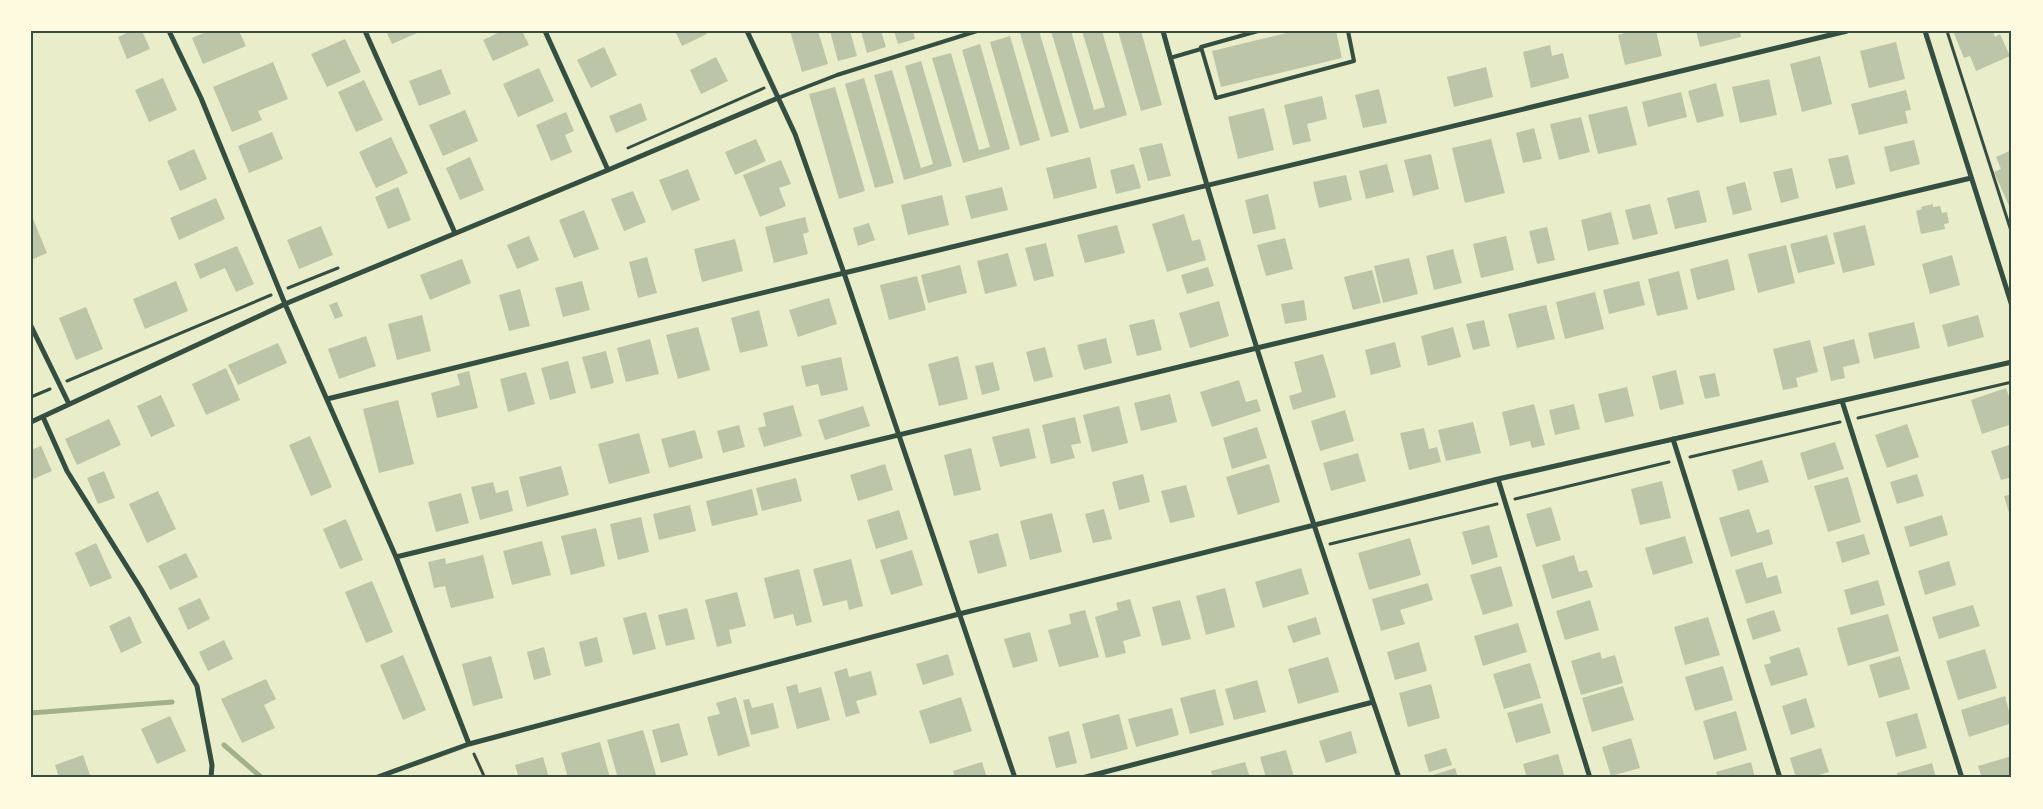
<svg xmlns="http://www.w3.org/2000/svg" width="2043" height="809" font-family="Merriweather,serif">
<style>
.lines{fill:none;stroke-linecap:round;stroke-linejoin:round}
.stream{stroke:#a3b18a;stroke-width:5}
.building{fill:#bcc5a7}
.path{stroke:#344e41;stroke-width:3}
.service{stroke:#344e41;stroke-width:4}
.minor{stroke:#344e41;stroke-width:5}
.neatline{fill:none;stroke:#344e41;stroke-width:2}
</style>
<rect width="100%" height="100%" fill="#e9edc9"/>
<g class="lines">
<path class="stream" d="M31,713l141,-11
M224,745l38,33"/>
</g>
<path class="building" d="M131,31h11l8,18 -23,10 -9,-22z
M208,31h31l7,15 -43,18 -11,-26z
M386,31h31v2l-25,11z
M502,31h20l7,14 -36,16 -10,-21z
M675,31h30l2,3 -25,12z
M790,31h28l10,33 -26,8z
M830,31h20l7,25 -19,5z
M861,31h20l5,16 -19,6z
M894,31h19l2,8 -17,5z
M1025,31h14l30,101 -18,5 -31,-104z
M1051,31h20l23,79 11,-3 -23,-76h20l25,84 -47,14z
M1118,31h23l21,74 -21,6z
M1295,31h41l6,27 -121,29 -9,-36z
M1633,31h23l6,25 -37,9 -7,-30z
M1696,31h44l1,6 -41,10z
M1953,31h40l2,6 5,-3 10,22 -34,15 -6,-15 -6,2z
M1010,36l30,104 -20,6 -30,-104z
M345,39l16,33 -34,15 -16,-33z
M1896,42l9,37 -36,9 -9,-37z
M980,44l30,105 -47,14 -31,-105 19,-5 28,97 11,-3 -28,-97z
M1550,45l2,11 11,-3 6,25 -38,10 -8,-36z
M604,47l13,28 -26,13 -14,-28z
M1820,56l12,48 -30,8 -12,-48z
M716,57l12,24 -27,13 -11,-24z
M921,61l31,105 -48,14 -30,-105 18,-5 29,98 12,-4 -28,-98z
M273,62l15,37 -30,12 4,9 -30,12 -19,-45z
M1486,67l7,30 -39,10 -7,-30z
M539,68l15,33 -36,16 -15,-33z
M441,69l10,25 -32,12 -10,-25z
M163,78l14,32 -28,12 -14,-32z
M864,78l30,105 -19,5 -30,-104z
M1769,79l8,36 -37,8 -8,-36z
M364,80l19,40 -27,12 -18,-40z
M1716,83l8,33 -27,7 -9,-32z
M835,87l30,104 -26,8 -30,-105z
M1379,89l8,34 -24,5 -8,-33z
M1906,90l5,20 -6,1 3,12 -49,12 -8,-31z
M1681,92l6,25 -39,10 -6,-25z
M1322,96l5,23 -20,5 4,17 -18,4 -9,-40z
M641,103l6,17 -31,13 -7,-17z
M1627,106l10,39 -39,9 -10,-39z
M1264,108l10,42 -36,9 -10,-42z
M465,110l13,31 -35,15 -14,-31z
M566,112l8,19 -9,4 7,17 -21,9 -15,-36z
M1581,117l9,35 -31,8 -9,-36z
M1534,128l8,31 -19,4 -7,-30z
M272,132l11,27 -34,14 -11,-27z
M391,137l17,36 -32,15 -17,-36z
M756,139l10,22 -31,14 -10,-23z
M1491,139l14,54 -40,10 -13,-55z
M1914,140l6,24 -30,8 -6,-25z
M1162,143l9,33 -23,5 -9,-33z
M194,149l13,30 -27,12 -13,-30z
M2012,150v57l-2,1 -16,-36 7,-3 -5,-12z
M1431,154l8,35 -26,7 -9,-36z
M1848,155l7,29 -19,5 -8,-30z
M470,157l14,33 -24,10 -14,-32z
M1090,157l7,31 -43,11 -8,-31z
M781,160l10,24 -12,4 7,18 -26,11 -17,-42z
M1134,164l7,24 -25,6 -6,-24z
M1387,164l7,28 -28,7 -7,-28z
M1792,168l7,30 -18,5 -8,-31z
M688,169l12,31 -28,11 -13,-31z
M1346,175l6,25 -33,8 -6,-26z
M1745,182l7,28 -19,5 -7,-28z
M398,187l13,33 -23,9 -13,-32z
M1002,187l6,23 -37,9 -6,-23z
M1699,190l8,32 -32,7 -8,-31z
M633,191l13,31 -22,9 -13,-32z
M1268,194l8,35 -23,5 -8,-34z
M942,195l7,30 -41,10 -7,-30z
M216,198l9,21 -46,21 -9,-22z
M1650,204l8,30 -25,6 -8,-30z
M1933,204v3l7,-1 2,7 5,-1 2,11 -5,1 1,5 -24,5 -5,-23 6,-2 -1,-2z
M584,210l15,39 -25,9 -15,-38z
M1611,212l8,32 -31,7 -7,-31z
M31,214l16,39 -16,7z
M1184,214l8,27 8,-2 6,21 -39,12 -15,-48z
M805,217l4,15 -6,2 5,20 -34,9 -9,-36z
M869,223l6,17 -17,6 -5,-18z
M1117,225l8,28 -40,10 -8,-28z
M1865,225l10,40 -32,8 -10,-40z
M321,226l12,29 -34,14 -12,-29z
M1547,227l8,33 -18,4 -8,-33z
M1827,235l8,29 -37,9 -8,-29z
M529,236l10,24 -22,9 -10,-24z
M1506,236l8,34 -33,8 -8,-34z
M1285,238l8,31 -27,7 -9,-31z
M735,239l8,32 -41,11 -8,-33z
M1046,243l8,33 -20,5 -9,-33z
M1786,245l9,38 -37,10 -10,-39z
M237,246l17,38 -18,8 -11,-24 -25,11 -6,-15z
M1453,249l9,34 -28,7 -8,-34z
M1008,253l9,33 -32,8 -8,-33z
M1952,255l8,30 -30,9 -8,-30z
M647,257l10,36 -19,5 -9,-36z
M1409,258l9,36 -35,9 -9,-37z
M462,259l9,24 -41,17 -10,-25z
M1728,259l7,31 -38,10 -7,-31z
M960,265l7,28 -39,10 -7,-28z
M1208,267l6,19 -27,8 -6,-19z
M1372,270l9,33 -28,7 -9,-33z
M1679,271l9,38 -31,7 -9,-37z
M917,276l9,34 -37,10 -9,-35z
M176,281l12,30 -43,18 -12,-30z
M582,281l8,29 -27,7 -8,-29z
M1639,281l6,24 -36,9 -6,-24z
M520,289l10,37 -21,5 -10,-36z
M1595,292l9,37 -39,10 -9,-37z
M829,298l8,26 -39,13 -9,-27z
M1304,300l3,20 -22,4 -4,-20z
M1219,301l10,35 -39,12 -11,-35z
M337,302l6,14 -8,3 -6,-14z
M1546,305l9,34 -38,9 -9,-34z
M86,307l17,42 -27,11 -17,-42z
M759,310l9,36 -28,7 -9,-35z
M422,315l9,36 -34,9 -9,-36z
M1978,315l6,22 -36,10 -6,-22z
M1154,319l8,31 -25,6 -8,-31z
M1484,320l6,26 -17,4 -7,-26z
M1914,322l6,26 -46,11 -6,-26z
M698,327l12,43 -32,9 -12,-44z
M1453,327l8,30 -33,9 -7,-30z
M366,336l10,30 -37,13 -11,-30z
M1106,338l6,25 -28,7 -7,-25z
M650,339l9,35 -33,8 -9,-34z
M1854,339l6,24 -17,4 2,11 -14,3 -8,-34z
M1810,340l8,32 -22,6 2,9 -15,3 -10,-41z
M1395,342l6,25 -30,8 -6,-25z
M278,343l9,20 -49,22 -10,-20z
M1045,347l8,30 -19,5 -8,-30z
M606,351l8,32 -23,6 -9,-32z
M1323,354l13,43 -43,13 -4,-14 13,-4 -8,-30z
M958,356l10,43 -29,7 -11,-42z
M841,357l7,33 -27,6 -3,-12 -12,3 -5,-21z
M568,361l8,32 -26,7 -9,-32z
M993,362l7,28 -18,5 -7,-29z
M226,368l14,32 -34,15 -14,-31z
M1676,370l8,34 -24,6 -8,-34z
M469,371l9,37 -41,10 -6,-25 29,-8 -3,-11z
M526,372l9,32 -27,8 -8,-33z
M1715,373l5,23 -15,3 -6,-23z
M1239,380l7,22 11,-3 4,12 -49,16 -12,-35z
M1627,387l7,29 -29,7 -7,-29z
M2006,388l6,17v19l-30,10 -11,-34z
M1170,394l7,28 -36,9 -7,-28z
M161,395l14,31 -24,11 -14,-31z
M398,400l16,64 -35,9 -16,-64z
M1534,404l11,41 -13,3 -2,-7 -20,5 -8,-34z
M1574,404l6,25 -25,6 -6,-25z
M793,405l9,31 -38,11 -6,-19 8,-2 -3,-13z
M863,406l7,20 -45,14 -7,-20z
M1119,406l9,37 -36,9 -9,-37z
M1345,410l9,31 -34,10 -9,-30z
M1075,417l6,26 -10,2 4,13 -24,6 -9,-39z
M109,419l12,26 -44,20 -12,-26z
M1473,422l8,31 -35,8 -8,-31z
M1907,424l12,33 -32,11 -12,-33z
M739,425l6,22 -22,6 -6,-22z
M1257,427l10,31 -35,11 -9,-31z
M1029,428l7,30 -36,9 -8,-30z
M1424,428l5,21 8,-2 4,15 -32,8 -9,-37z
M695,430l8,28 -34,10 -8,-29z
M639,433l11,40 -41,11 -11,-40z
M310,436l22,51 -21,9 -22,-51z
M1835,442l9,27 -36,11 -8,-27z
M2012,444v33l-11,3 -10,-29z
M41,446l11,25 -21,9v-30z
M971,448l10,42 -27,6 -10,-41z
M1358,453l8,28 -35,10 -8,-28z
M1762,460l7,22 -31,9 -6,-21z
M885,464l8,26 -35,11 -8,-26z
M1269,464l11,38 -42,13 -12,-38z
M561,466l8,29 -42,12 -8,-30z
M104,471l11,27 -17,6 -11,-26z
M1143,474l7,28 -31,8 -7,-28z
M1917,474l7,22 -27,8 -7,-22z
M1848,477l13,45 -33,10 -14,-46z
M796,478l6,23 -40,10 -6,-23z
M1662,481l9,37 -31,7 -9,-36z
M493,482l3,11 12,-3 5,21 -33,9 -9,-33z
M1186,485l9,32 -25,6 -9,-32z
M752,489l6,26 -46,11 -6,-25z
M158,491l18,38 -29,14 -18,-39z
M461,493l8,30 -33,9 -8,-30z
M2012,494v25h-1l-7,-23z
M690,505l6,26 -37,9 -6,-26z
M1551,507l10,33 -25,7 -10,-33z
M1104,509l8,30 -19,4 -8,-29z
M1749,509l8,24 12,-4 4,15 -42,13 -12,-39z
M899,510l9,29 -32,10 -9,-29z
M1052,513l10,39 -32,8 -10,-39z
M1942,515l6,20 -38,12 -6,-20z
M641,517l8,35 -31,8 -8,-36z
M346,519l17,41 -23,9 -17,-40z
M1489,525l9,32 -26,8 -10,-33z
M596,528l9,38 -34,9 -10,-39z
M998,533l9,33 -29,8 -9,-33z
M1864,534l6,20 -28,9 -6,-21z
M1685,536l8,27 -40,12 -8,-27z
M1410,538l11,37 -52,15 -11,-37z
M542,541l9,34 -39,10 -9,-34z
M96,543l16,35 -22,9 -15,-34z
M912,550l11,35 -32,10 -11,-35z
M186,553l12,24 -28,13 -12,-24z
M483,555l11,43 -43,10 -6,-22 -11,2 -6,-26 17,-4 1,6z
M1574,555l5,17 8,-2 6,17 -41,12 -10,-34z
M851,559l12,47 -14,4 -2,-10 -24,6 -10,-37z
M1949,561l7,24 -31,10 -7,-24z
M1762,562l5,16 10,-3 5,18 -36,11 -11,-34z
M1501,566l12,40 -30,9 -13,-40z
M1301,568l8,26 -46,14 -8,-26z
M799,569l13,53 -16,4 -3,-12 -19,5 -10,-41z
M1878,580l7,25 -34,10 -7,-25z
M372,581l21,51 -27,11 -21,-51z
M1428,583l5,17 -33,10 5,14 -24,7 -9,-32z
M1225,588l10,39 -29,8 -10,-39z
M737,592l9,34 -17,4 3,13 -15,4 -12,-47z
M200,598l10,21 -22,11 -10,-22z
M1130,599l11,37 -18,5 3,12 -20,5 -11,-41 23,-7 -2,-7z
M1180,600l11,39 -29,7 -10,-39z
M1590,600l9,30 -34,10 -9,-29z
M1973,605l7,21 -41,13 -7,-22z
M687,608l8,31 -29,7 -8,-31z
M1085,610l14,47 -40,10 -11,-37 23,-6 -2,-10z
M1774,610l7,21 -28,9 -7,-21z
M646,612l10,37 -23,6 -10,-37z
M1888,614l11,37 -51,15 -11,-38z
M130,616l12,27 -21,10 -12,-27z
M1316,617l5,17 -28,9 -6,-17z
M1708,617l12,38 -35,10 -11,-38z
M1518,623l9,29 -44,14 -9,-30z
M1030,632l8,29 -25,7 -9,-29z
M597,637l6,25 -18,5 -6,-25z
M224,640l9,19 -25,12 -9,-19z
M1419,642l8,29 -32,9 -8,-28z
M544,647l7,28 -17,5 -7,-28z
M1799,647l9,28 -37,11 -7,-21 7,-2 -2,-6z
M1985,649l12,39 -39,12 -12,-39z
M1600,652l2,7 13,-4 8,28 -42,12 -10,-34z
M948,654l6,21 -31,10 -7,-21z
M403,655l23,55 -23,10 -23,-55z
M491,656l12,42 -30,8 -11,-42z
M1900,656l10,33 -31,9 -10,-33z
M1328,657l11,35 -41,12 -10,-35z
M1530,663l11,35 -37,11 -11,-35z
M1723,666l10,34 -38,11 -10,-34z
M847,668l2,9 22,-6 6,24 -21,6 4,12 -14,4 -12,-45z
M266,679l10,20 -12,6 11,23 -33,15 -21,-44z
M1257,680l9,32 -32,8 -9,-31z
M797,684l2,9 22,-6 9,33 -33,9 -11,-42z
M1431,684l9,34 -32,9 -9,-34z
M1623,686l11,34 -42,12 -10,-34z
M1215,689l9,36 -34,9 -10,-36z
M2005,696l7,27 -43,14 -8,-27z
M736,697l14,49 -32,10 -11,-39 13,-3 -4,-11z
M961,697l11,34 -42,13 -11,-33z
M1806,698l9,29 -24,8 -9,-29z
M749,699l3,9 21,-5 6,25 -28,7 -8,-35z
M1542,703l9,30 -35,10 -9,-30z
M1172,708l7,27 -43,12 -8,-28z
M1736,711l11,39 -33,10 -11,-39z
M1917,713l10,35 -31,9 -10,-35z
M1119,714l9,35 -37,10 -9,-35z
M170,716l16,35 -29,13 -16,-35z
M679,723l9,32 -27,8 -9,-33z
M643,730l14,48h-39l-11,-38z
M1069,731l8,32 -21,5 -8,-31z
M1351,731l6,22 -31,10 -7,-22z
M1631,738l9,30 -29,8 -9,-29z
M600,742l10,36h-42l-7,-25z
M1446,748l6,17 -23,7 -5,-17z
M1821,748l8,24 -20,6h-13l-6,-20z
M1286,750l8,27 -28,1 -6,-21z
M1558,754l7,24h-38l-4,-14z
M83,755l8,23h-32l-4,-13z
M2012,756v22h-30l-4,-12z
M543,757l6,21h-30l-4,-13z
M982,762l5,16h-32l-2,-7z
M1245,762l5,16h-37l-2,-7z
M1751,762l4,16h-37l-2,-6z
M1932,763l4,15h-38l-1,-5z
M1455,768l3,10h-27l-1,-2z"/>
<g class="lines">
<path class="path" d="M1947,31l65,203
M628,148l136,-60
M288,288l50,-20
M67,381l204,-86
M31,397l19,-8
M1858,418l154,-36
M1690,457l150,-35
M1515,499l154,-37
M1330,544l167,-40
M474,754l11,24"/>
<path class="service" d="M1258,31l-57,16 15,51 138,-37 -6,-30
M1170,58l31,-9
M778,98l59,-23 140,-44"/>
<path class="minor" d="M169,31l32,67 84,206 111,253 73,187
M365,31l90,202
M545,31l63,139
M747,31l48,103 49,139 171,505
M1163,31c69,252 152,500 236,747
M1925,31l87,275
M31,326l38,78
M327,399l517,-126 1003,-242
M1842,401l120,377
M43,417l24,54 74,118 56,97 15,79 -1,13
M31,422l254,-118 323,-134 170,-72
M1673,439l107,339
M1498,479l92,299
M396,557l861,-209 714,-170
M375,778l94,-34 490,-130 539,-135 514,-117
M1082,778l291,-76"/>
</g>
<rect width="2043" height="809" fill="none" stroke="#fefae0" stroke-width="65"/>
<rect x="32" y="32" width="1978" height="744" class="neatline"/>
</svg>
